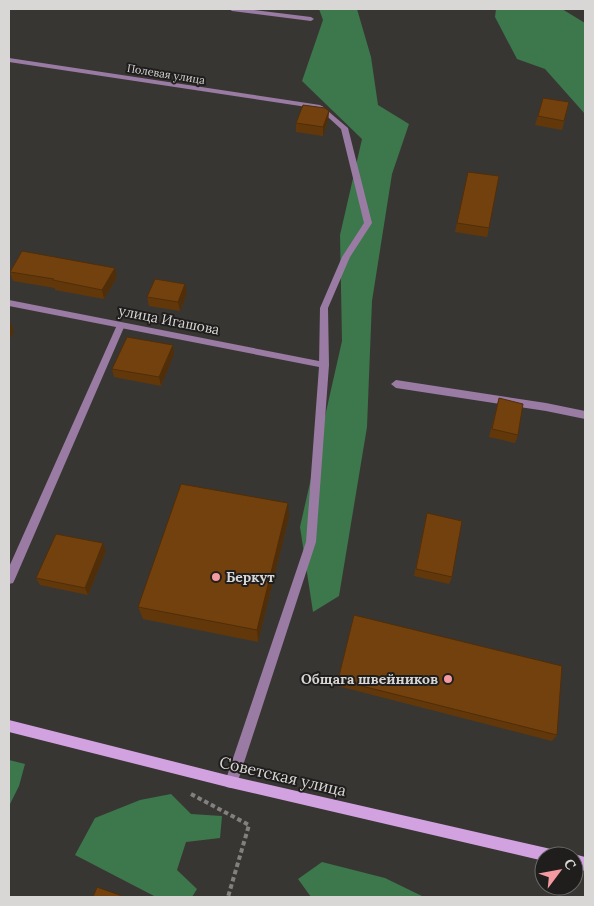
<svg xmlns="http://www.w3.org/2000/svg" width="594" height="906" font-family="Lora,serif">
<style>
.forest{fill:#3d774c}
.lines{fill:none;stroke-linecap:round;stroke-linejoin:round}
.path{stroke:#83817f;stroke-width:4;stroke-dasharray:4.5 3;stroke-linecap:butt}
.service{fill:#9a7ba3;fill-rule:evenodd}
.minor{fill:#9a7ba3;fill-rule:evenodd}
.secondary{fill:#d2a1e0;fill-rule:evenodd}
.wall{fill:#62380b}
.shaded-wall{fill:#502e09}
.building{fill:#72410d;stroke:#502e09}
.poi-dot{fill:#f49aa0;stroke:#1f1e1d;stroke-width:2}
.labels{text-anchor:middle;stroke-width:4;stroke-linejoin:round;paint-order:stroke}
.far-street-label{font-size:11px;fill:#d8d7d5;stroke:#1f1e1d}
.street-label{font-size:14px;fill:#d8d7d5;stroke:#1f1e1d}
.poi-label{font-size:14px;font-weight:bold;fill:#d8d7d5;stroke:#1f1e1d;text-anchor:start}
.near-street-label{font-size:16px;fill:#d8d7d5;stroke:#1f1e1d}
</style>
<rect width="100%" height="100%" fill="#383633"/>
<path class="forest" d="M319,9h38l14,48 7,48 31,19 -17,50 -20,127 -5,126 -28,169 -26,16 -13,-85 42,-186 -2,-106 22,-96 -60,-58 21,-61z
M496,9h66l23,14v91l-40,-45 -28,-10 -22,-42z
M9,760l16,4 -6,22 -10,20z
M171,794l20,20 31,2 -2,22 -34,4 -9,28 20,19 -5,8h-36l-81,-42 20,-37 45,-18z
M322,862l63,16 39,19h-113l-13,-18z"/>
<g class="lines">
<path class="path" d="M191,794l58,31 -21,72"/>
<path class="service" d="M318,106h4l26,22 24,95 -22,34 -22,51 1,57 -5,3 -5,-3 1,-57 22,-51 22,-34 -23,-94 -23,-21z
M121,322l4,3 -110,254 -2,4 -4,1v-17l108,-242z"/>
<path class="minor" d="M229,9h16l66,8 3,2 -3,2 -79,-10z
M9,58l311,47 3,2 -3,2 -311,-47z
M9,300l315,62 5,3 -13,177 -80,245 -5,1 -5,-1 -1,-5 81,-240 13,-175 -310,-61z
M396,380l150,23 39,8v8l-39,-8 -150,-23 -5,-4z"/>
<path class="secondary" d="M9,720l222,56 320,73 5,2 2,5h-14v5l-313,-73 -222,-56z
M574,854l11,3v14l-11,-3v-12h-4z"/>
</g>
<path class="wall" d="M569,102l-7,28 -27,-5 3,-9z
M329,111l-1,9 -5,16 -27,-4v-9z
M468,172l21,56 -2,9 -32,-5z
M10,272l107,5 -13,22 -49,-9v-2l-42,-7z
M187,293l-7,18 -31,-5 -2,-9z
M174,354l-13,32 -47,-9 -2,-8z
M499,398l19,37 -3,8 -26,-6z
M289,517l-31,125 -115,-23 -5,-12z
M425,521l27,56 -3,7 -35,-8z
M106,551l-18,44 -48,-10 -4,-7z
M338,680l219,55 -5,6 -214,-55z"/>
<path class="shaded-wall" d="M329,111l-1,9 -5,16v-9z
M115,268l2,9 -13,22 -2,-9z
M185,284l2,9 -7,18 -2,-9z
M11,323l3,9 -5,8v-14z
M173,345l1,9 -13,32 -2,-9z
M288,503l1,14 -31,125 -1,-12z
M103,543l3,8 -18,44 -3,-7z"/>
<path class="building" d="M543,98l26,4 -5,19 -26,-5z
M303,105l22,3 4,3 -6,16 -27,-4z
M468,172l31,4 -10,52 -32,-5z
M22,251l93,17 -13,22 -49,-10 1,-1 -44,-7z
M155,279l30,5 -7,18 -31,-5z
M127,337l46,8 -14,32 -47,-8z
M499,398l24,6 -5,31 -26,-6z
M181,484l107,19 -31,127 -119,-23z
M427,513l35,8 -10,56 -36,-8z
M56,534l47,9 -18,45 -49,-10z
M354,615l208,51 -5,69 -219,-55z
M97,887l28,10h-32z"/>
<g class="poi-dot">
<circle cx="216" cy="577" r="5"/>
<circle cx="448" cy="679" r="5"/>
</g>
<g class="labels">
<g class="far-street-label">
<text transform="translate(166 74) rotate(9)" y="4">Полевая улица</text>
</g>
<g class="street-label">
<text transform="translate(169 320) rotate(11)" y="5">улица Игашова</text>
</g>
<g class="poi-label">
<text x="226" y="582">Беркут</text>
<text x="438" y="684" text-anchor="end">Общага швейников</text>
</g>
<g class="near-street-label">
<text transform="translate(283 776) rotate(13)" y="6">Советская улица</text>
</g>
</g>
<rect width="594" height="906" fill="none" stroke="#d8d7d5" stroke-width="20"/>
<g transform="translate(559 871) rotate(58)"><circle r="24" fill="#1f1e1d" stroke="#696867"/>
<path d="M0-4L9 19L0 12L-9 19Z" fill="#f49aa0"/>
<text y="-8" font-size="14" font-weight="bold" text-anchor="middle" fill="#d8d7d5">С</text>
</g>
</svg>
